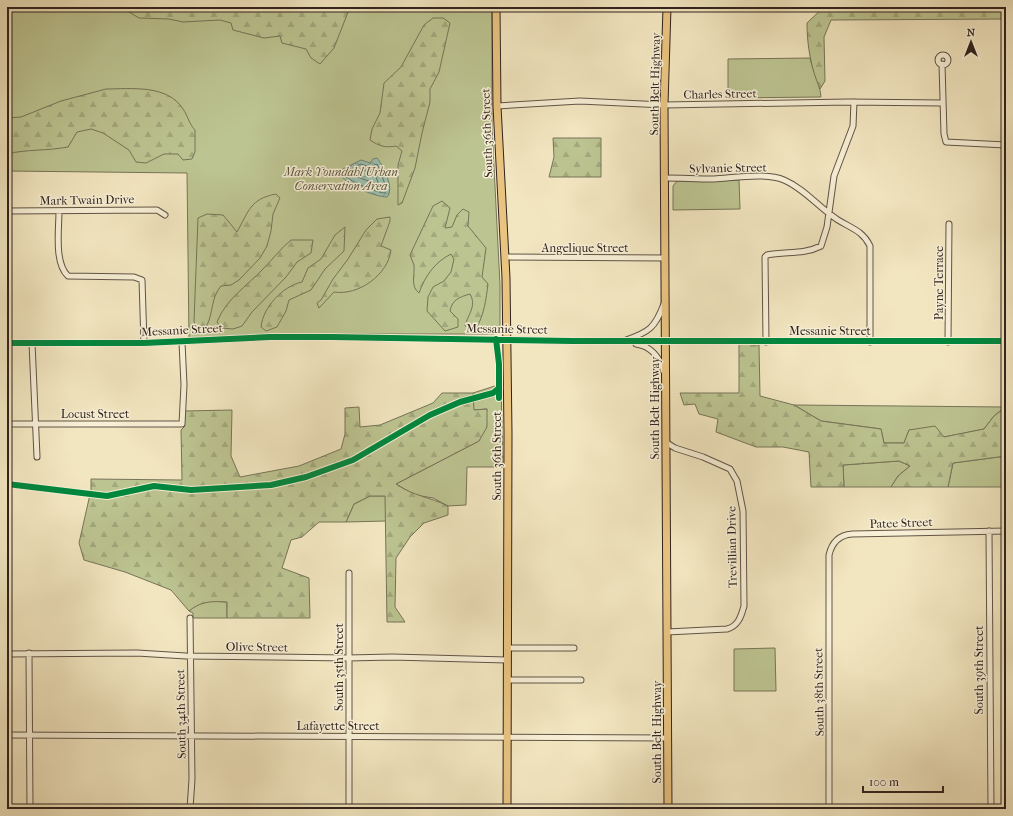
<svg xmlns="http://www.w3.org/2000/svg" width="1013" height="816" font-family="'IM FELL French Canon',serif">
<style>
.green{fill:#bcc491;stroke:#767458}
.forest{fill:url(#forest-firs);stroke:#767458}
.water{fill:url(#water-waves);stroke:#708176}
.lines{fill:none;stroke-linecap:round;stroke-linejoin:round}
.shore{stroke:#667267;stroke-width:1}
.minor-casing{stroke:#605446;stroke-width:7}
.major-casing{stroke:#30231e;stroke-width:9}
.minor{stroke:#f7efd6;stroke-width:5}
.major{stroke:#e9c380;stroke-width:7}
.cycleway-casing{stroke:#f7efd6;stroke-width:8}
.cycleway{stroke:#00873e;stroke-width:6}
.labels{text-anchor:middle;stroke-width:3;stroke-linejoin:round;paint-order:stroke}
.street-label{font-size:12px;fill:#30231e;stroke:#f7efd6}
.park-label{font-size:12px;font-style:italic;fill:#5a5340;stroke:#f7efd6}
</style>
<defs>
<pattern id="forest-firs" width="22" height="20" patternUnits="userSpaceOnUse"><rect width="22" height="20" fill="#bcc491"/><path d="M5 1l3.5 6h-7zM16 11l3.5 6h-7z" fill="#a2a87d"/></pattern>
<pattern id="water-waves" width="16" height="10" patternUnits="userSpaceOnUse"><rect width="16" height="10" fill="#9bc0b0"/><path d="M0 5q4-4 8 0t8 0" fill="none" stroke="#7f9c8f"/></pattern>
</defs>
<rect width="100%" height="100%" fill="#f2e6c0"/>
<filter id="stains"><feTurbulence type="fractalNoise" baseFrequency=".005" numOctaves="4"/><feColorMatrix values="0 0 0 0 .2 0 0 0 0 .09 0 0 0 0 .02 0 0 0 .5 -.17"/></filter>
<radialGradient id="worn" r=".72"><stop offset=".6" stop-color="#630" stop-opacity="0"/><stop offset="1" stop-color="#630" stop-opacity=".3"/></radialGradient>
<path class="green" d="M7,7h485v120l8,158v44l-6,5h-228l-77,4 -2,-165 -180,-2z
M810,58c3,13 10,26 11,39l-93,1v-39z
M739,180l1,29 -67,1v-24l4,-5z
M501,384l2,83h-36l-1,38 -18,1 -15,-8 -18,-3 -19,-11 83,-43 8,-32 -14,1v-17z
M794,405l211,2 -11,9 -10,13 -40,8 -35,-7 -5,13h-20l-3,-14 -60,-8z
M1006,456v31h-58l5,-24z
M899,461l11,5 -12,10 -7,11h-47l-1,-22z
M370,496h16v25l-40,1 8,-18z
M210,601l17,1v16h-34v-5l-4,-2 7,-6z
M775,648l1,43h-42v-42z"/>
<path class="forest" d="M109,7h241l-16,41 -14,16 -9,-6 -5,-9 -24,-6 -2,-7 -16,2 -31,-8 -2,-7 -11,-3 -37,2 -14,-3 -30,-1 -15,-9z
M824,7h182v12l-175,1 -7,17 1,44 -5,8c-9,-21 -13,-43 -13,-66z
M433,18h10l7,5 -11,49 -9,17v13l-8,31 -7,35 -13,35 -4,2v-40l4,-14 -6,-5c-11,2 -17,0 -26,-6l2,-11 8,-16 4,-30 17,-16 23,-42z
M106,89c25,0 61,-5 77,20 5,7 6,15 12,21v22l-3,7 -9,1 -5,-6h-14l-18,9 -10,-1 -7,-12 -26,-17 -12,-4 -14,3 -9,15c-21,4 -41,2 -61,7v-36l14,-1 40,-16z
M553,138h48v39h-52l5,-20z
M276,194l4,4 -7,16 -2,17 -4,15 -7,12 -21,22 -8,5 -10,1c-11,13 -7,27 -15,41l-10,2 -2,-8 4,-103 9,-4 16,1 14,17c12,-21 13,-33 39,-38z
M442,201l8,7 -5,20 7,-1 5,-12 6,-6 6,3 -1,14 18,22 -4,29 6,7c-2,16 -4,30 -11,43l-12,-1c3,-12 12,-20 5,-32 -11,3 -18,6 -20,17l8,8v8l-13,4 -18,-20 1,-14 5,-10 11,-6 7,-9 3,-13 -3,-5c-16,8 -26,22 -32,39 -9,-7 -4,-18 -5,-28 -1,-3 -3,-7 -4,-10l23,-49z
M390,217v4l-9,25 10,4c-3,25 -33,46 -57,42l-15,16 -2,-5 4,-3 12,-21 15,-20 18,-29 11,-11z
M345,227l-1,24 -19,18 -14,21 -22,10 -3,11 -9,16 -11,4 -5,-4c2,-20 22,-41 41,-45l6,-14 13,-9 14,-24z
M291,240h22l-2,13 -14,9 -11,15 -34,35 -10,14 -9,3 -11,-1 -5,-6c9,-23 30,-36 46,-53 10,-10 17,-20 28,-29z
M739,344l20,1 1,51 34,9 27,16 60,8 3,14h20l5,-13 26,-4 9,11 40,-8 10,-13 12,-9v49l-53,7 -5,24h-57l7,-11 12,-10 -11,-5 -56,4 1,22h-33l-2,-35 -26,-5h-27l-40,-15 2,-13 -19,-5 -4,-10 -11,1 -4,-12h59z
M442,393h31l1,17 13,-1v18l-8,14 -83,43c17,12 34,13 52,22v9l-24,8 -14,14 -14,21 -1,49 10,15h-18l-2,-126h-15l-16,8 -8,18h-27l-17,15 -11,3 -9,28 27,10 1,40h-83v-16c-15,-1 -26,-1 -38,9l-18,-21 -46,-18 -41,-12 -5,-17 12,-53v-11l91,1 -1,-50 3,-3v-16l48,-1 -1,46 9,21 59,-11 42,-17 4,-15v-26l14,-1 1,20 20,-2 53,-22z"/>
<path class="water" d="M377,158c6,7 18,31 10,39 -12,0 -44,-13 -47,-24l3,-4 18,-9 9,3 3,-4z"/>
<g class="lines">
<path class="shore" d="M361,164l9,3 7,-3 8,20v9c-8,0 -35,-12 -40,-17l1,-4z
M361,170l13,2 5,13 -24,-9v-3z"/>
<defs>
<path id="minor" d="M938 60a5 5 0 1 1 10 0a5 5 0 1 1-10 0Z
M942,64l2,70 2,8 60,3
M497,106l83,-5 84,4 184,-3 95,1
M665,178c16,0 32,1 49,1 19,-1 52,-7 70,1 21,9 35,28 54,40 13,8 25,11 32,26v96
M7,211l150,-1 8,5
M59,211c0,18 -5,52 9,65l66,1 8,3 2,63
M505,257l160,1
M626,340c23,-8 29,-12 38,-36
M766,342l-1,-85 2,-2c19,-4 36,0 54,-9l6,-19 7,-51 19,-50 1,-24
M948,342l1,-118
M7,343h137l126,-6h61l241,4h434
M32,343l5,114
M636,344c15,2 24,14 28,28
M7,424h175l2,-39 -2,-43
M667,443l8,5 28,9 27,12 7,12 6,30 1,95c-3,11 -6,20 -17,23l-60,3
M989,531l2,278
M349,573v236
M190,618l2,161 -2,30
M508,648h66
M29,653l1,156
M7,654l130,-1 49,3 162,2 44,-1 115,3
M508,680h73
M7,735l661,3
M829,809v-254c3,-13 10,-20 23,-21l154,-3"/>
<path id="major" d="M496,7l1,99 9,172 2,155 -1,376
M667,7l-3,98 4,704"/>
</defs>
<use href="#minor" class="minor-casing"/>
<use href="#major" class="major-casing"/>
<use href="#minor" class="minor"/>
<use href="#major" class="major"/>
<defs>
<path id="cycleway" d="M496,339l3,25v34
M7,343h137l126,-6h61l241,4h434
M7,484l100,12 47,-10 37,4 80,-5 35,-8 47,-17 77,-45 30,-13 33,-9 6,-5"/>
</defs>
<use href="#cycleway" class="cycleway-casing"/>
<use href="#cycleway" class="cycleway"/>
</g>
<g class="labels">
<g class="street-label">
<text transform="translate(655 84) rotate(-89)" y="4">South Belt Highway</text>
<text transform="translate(720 94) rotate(-1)" y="4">Charles Street</text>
<text transform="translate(487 133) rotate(-92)" y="4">South 36th Street</text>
<text transform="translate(728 168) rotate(-1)" y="4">Sylvanie Street</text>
<text transform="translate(87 200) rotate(-1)" y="4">Mark Twain Drive</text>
<text x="585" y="252">Angelique Street</text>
<text transform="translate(939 283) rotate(-90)" y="4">Payne Terrace</text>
<text transform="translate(507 329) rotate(1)" y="4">Messanie Street</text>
<text transform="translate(182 330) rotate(-3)" y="4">Messanie Street</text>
<text x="830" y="335">Messanie Street</text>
<text transform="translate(655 408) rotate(-90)" y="4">South Belt Highway</text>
<text x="95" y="418">Locust Street</text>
<text transform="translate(497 456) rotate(-90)" y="4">South 36th Street</text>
<text transform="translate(901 523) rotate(-2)" y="4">Patee Street</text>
<text transform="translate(732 547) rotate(-91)" y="4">Trevillian Drive</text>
<text transform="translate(257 647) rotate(1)" y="4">Olive Street</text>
<text transform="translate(339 667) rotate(-90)" y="4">South 35th Street</text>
<text transform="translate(979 670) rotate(-90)" y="4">South 39th Street</text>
<text transform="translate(819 692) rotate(-91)" y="4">South 38th Street</text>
<text transform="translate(181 714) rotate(-91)" y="4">South 34th Street</text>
<text x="338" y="730">Lafayette Street</text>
<text transform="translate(657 732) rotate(-90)" y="4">South Belt Highway</text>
</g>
<g class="park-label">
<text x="341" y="176">Mark Youndahl Urban<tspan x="341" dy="14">Conservation Area</tspan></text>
</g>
</g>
<rect width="1013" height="816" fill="none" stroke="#f2e6c0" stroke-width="24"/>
<rect x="8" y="8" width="997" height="800" fill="none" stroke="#30231e" stroke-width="2"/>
<rect x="12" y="12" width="989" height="792" fill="none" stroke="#30231e"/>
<g transform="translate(971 42)" stroke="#f7efd6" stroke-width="3" paint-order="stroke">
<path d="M0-3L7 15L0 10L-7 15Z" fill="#30231e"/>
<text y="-6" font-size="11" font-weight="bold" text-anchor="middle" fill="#30231e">N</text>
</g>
<path d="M863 786v6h80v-6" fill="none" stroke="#30231e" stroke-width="2"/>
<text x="869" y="786" font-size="12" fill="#30231e" stroke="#f7efd6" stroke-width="3" paint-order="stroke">100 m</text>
<rect width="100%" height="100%" filter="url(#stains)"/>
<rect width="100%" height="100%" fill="url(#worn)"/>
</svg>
